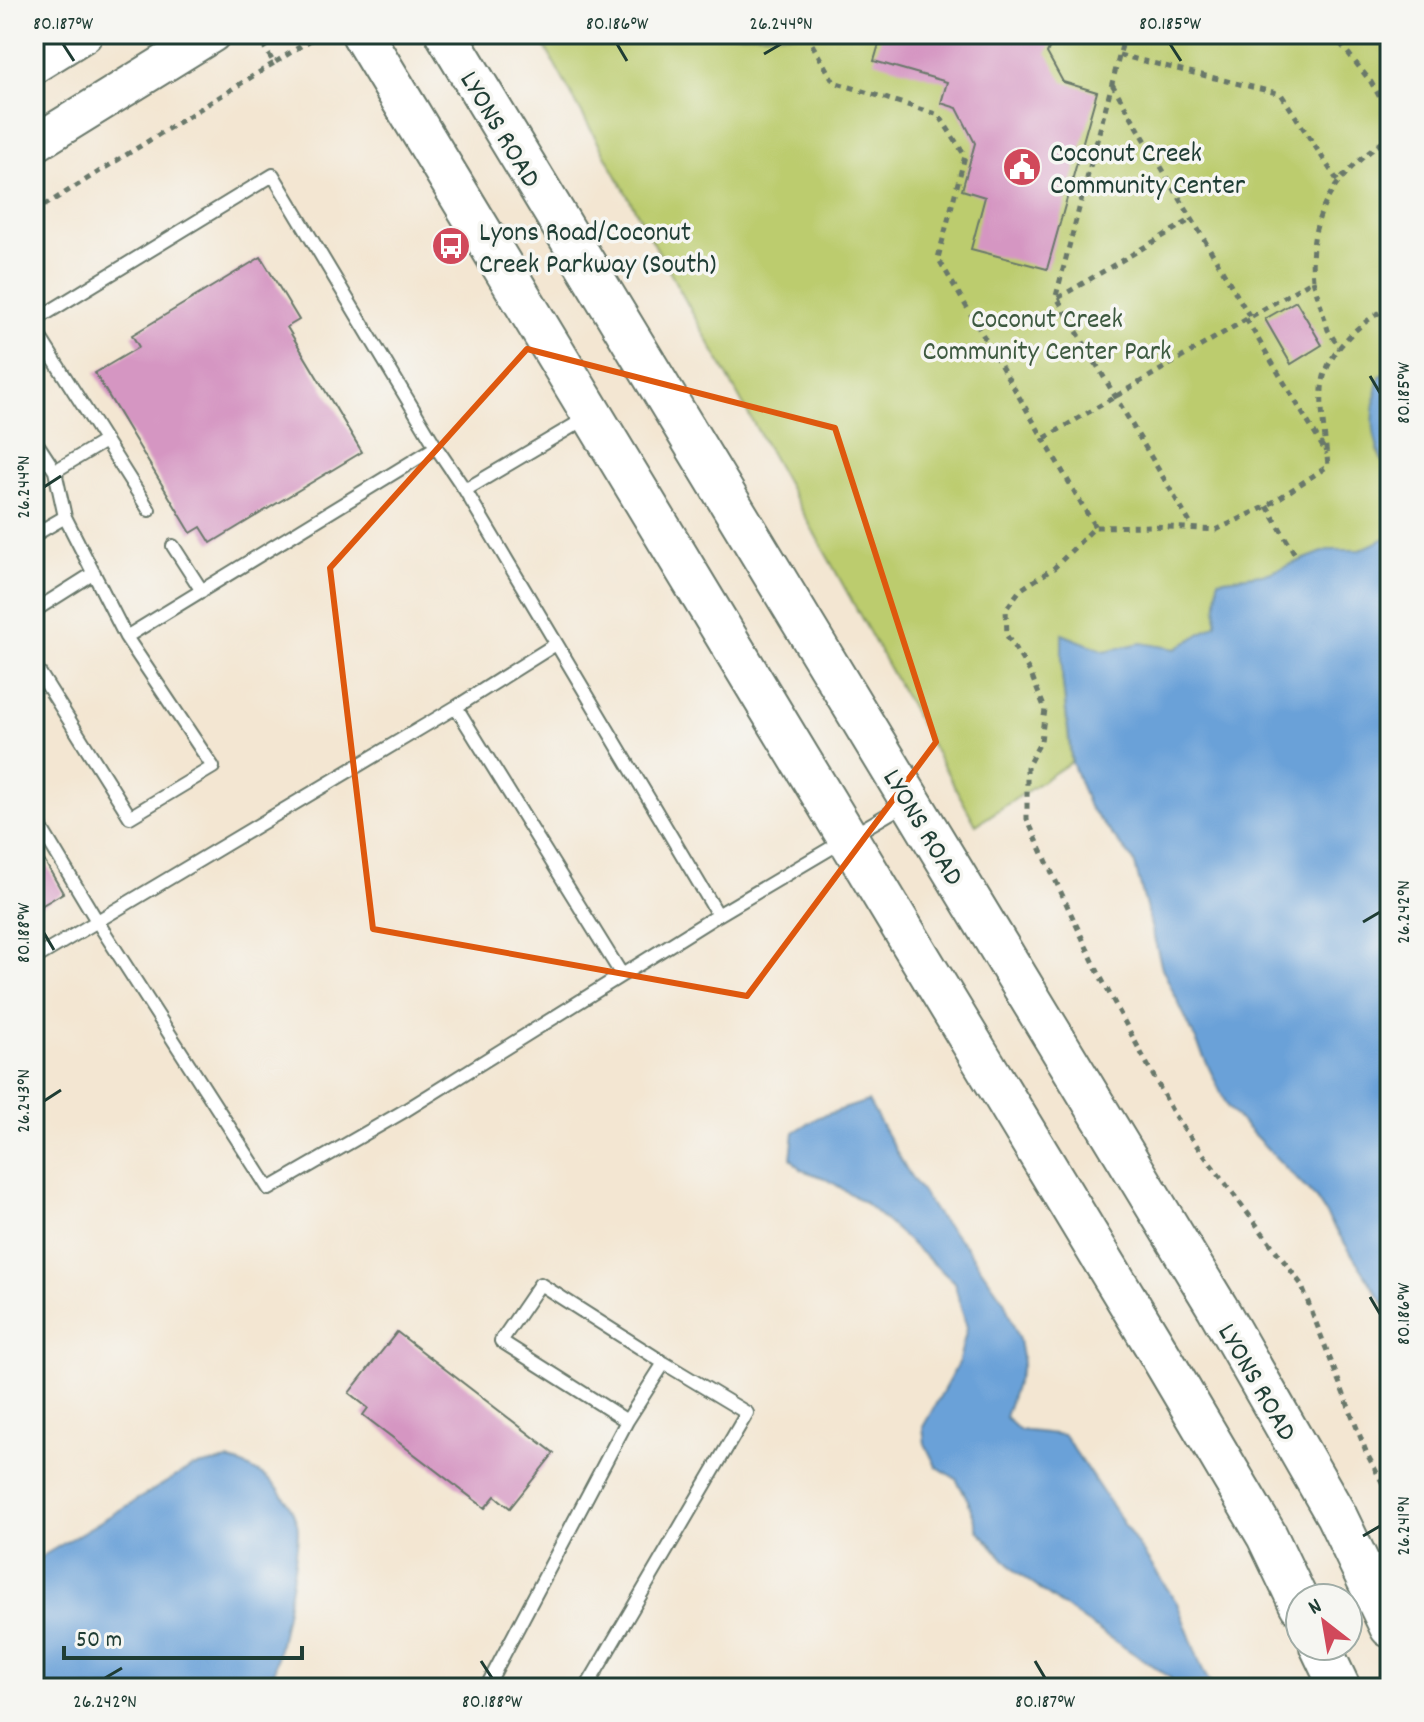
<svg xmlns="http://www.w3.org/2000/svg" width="1424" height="1722" font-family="Dekko,sans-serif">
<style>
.green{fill:#bccc6e;stroke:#6e8451;stroke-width:2}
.water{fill:#6aa1d8;stroke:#446f86;stroke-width:2}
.building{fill:#d596c2}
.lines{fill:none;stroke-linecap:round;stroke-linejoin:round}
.lane-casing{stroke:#69786b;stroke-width:16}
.secondary-casing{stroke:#69786b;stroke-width:40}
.primary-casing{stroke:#69786b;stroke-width:44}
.path{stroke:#69786b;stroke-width:5;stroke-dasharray:6 6;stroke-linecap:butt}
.lane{stroke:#fff;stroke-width:12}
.secondary{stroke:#fff;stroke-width:36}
.primary{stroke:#fff;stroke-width:40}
.marked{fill:none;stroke:#de580e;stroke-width:6;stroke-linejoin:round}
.ticks{fill:none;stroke:#1f3d34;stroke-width:3}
.labels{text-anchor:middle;stroke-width:7;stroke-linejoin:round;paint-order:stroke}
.street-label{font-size:28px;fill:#1f3d34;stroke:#f6f6f2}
.poi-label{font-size:28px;fill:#1f3d34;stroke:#f6f6f2;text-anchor:start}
.park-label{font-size:28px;fill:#3e5a40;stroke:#f6f6f2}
.neatline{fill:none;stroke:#1f3d34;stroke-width:3}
.ticks-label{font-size:20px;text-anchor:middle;fill:#1f3d34}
</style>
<rect width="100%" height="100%" fill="#f6f6f2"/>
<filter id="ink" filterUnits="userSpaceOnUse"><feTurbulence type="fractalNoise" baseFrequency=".0125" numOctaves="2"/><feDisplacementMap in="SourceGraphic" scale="16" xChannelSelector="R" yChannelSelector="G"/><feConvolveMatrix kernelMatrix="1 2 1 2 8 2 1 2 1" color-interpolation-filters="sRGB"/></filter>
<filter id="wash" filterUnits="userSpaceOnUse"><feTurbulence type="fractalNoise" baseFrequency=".006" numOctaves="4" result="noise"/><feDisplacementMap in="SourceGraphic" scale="32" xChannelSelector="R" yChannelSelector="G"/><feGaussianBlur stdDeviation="1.8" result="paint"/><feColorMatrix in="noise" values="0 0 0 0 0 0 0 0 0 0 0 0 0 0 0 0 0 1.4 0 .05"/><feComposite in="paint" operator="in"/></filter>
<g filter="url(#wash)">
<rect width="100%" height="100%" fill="#f3e6d2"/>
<path class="green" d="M538,34h852v337l-10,6 -3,74 13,26v59l-30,14h-32l-59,23 -50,7 -3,44 -40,25 -35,-6 -36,8 -43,-17v41l9,87 -95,63z"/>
<path class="water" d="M1390,371v106c-20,-39 -20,-59 -10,-101z
M1390,536v777l-74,-114 -88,-91 -66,-140 -28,-107 -45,-54 -17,-45 -10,-87v-41l43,17 36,-8 35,6 40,-25 2,-44 51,-7 59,-23h32z
M868,1101l40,71 29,43 29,32 38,54 15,39 4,23 -18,54 14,13 45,5 113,168 26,68 10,17h-35l-10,-12 -84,-55 -68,-49 -38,-42 -10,-30 -12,-21 -20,-13 -11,-22 -2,-17 35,-63 9,-36 -13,-46 -86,-77 -43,-27 -24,-8 -10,-12 3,-26 25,-15z
M228,1460c35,10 57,27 69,63 6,17 -21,139 -26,165h-237v-127l158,-94z"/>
<g id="blocks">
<path class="building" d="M882,34h173l-8,19 16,29 34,10 -50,177 -76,-20 14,-52 -23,-7 13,-47 -18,-35 -16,-5 6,-21 -73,-21z
M261,257l38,63 -12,7 75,125 -151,91 -10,-16 -10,6 -96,-160 44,-26 -7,-12z
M1296,301l26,44 -31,19 -26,-45z
M34,843l29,50 -29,17z
M397,1332l157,121 -44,55 -15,-12 -10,12 -122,-93 5,-7 -19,-15z"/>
</g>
</g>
<g filter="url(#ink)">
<use href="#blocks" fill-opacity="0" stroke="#69786b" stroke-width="2"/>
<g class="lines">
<defs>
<path id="lane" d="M34,321l239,-146 163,272 29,43 253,425 -312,195 -137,79 -172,-268 -63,-105
M34,328l115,182
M34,439l21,32 10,46 61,120 310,-190
M55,471l50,-30
M465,490l123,-73
M34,535l31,-18
M173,546l29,45
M34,611l60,-38
M34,664l96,153 83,-50 -87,-130
M456,707l166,268
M718,915l189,-112
M34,959l422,-252 100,-63
M486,1688l141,-267 -126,-80 39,-57 124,79
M586,1688l161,-275 -83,-50 -37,58"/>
<path id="secondary" d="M34,65l50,-31
M34,144l178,-110"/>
<path id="primary" d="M362,34l791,1309 114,193 33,69
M446,34l771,1273 119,208 54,112
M1320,1646l20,42"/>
</defs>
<use href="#lane" class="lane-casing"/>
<use href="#secondary" class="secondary-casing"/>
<use href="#primary" class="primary-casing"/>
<path class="path" d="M256,34l18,29 46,-29
M806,34l28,48 105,33 26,41 -27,102 157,269
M1125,34l-69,262 137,232
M1333,34l38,48 19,33
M1119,55l162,39 58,89
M1112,84l138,233
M34,212l240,-149
M1313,280l15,50 12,19
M1058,298l134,-79
M1390,307c-27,13 -54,37 -65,66 -8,23 1,68 3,93l-61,40 -51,24 -64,-4 -57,1 -41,41 -34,22 -14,19 1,27 23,36 15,37 -4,32 -14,26v52l72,155 77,144 125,166 66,170 23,43
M1246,319l81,135
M1045,438l268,-158c-6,-68 23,-107 77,-143
M1267,506l29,50"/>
<use href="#lane" class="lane"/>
<use href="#secondary" class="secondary"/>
<use href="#primary" class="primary"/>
</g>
</g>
<path class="marked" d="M527,349l308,79 101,314 -189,254 -374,-67 -43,-361z"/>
<path class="ticks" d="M63,44l11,17M617,44l10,17M1170,44l11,17M764,54l17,-10M1370,376l10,17M44,487l17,-11M1363,922l17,-10M44,933l10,17M44,1101l17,-11M1370,1297l10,17M1363,1536l17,-10M481,1661l11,17M1035,1661l10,17M105,1678l17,-10"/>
<defs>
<symbol id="civic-disc" viewBox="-11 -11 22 22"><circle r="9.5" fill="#d1495b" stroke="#f6f6f2"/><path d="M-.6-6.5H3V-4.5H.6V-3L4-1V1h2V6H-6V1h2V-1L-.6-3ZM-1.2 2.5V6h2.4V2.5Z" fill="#fff"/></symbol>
<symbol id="bus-disc" viewBox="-11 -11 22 22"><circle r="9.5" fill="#d1495b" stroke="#f6f6f2"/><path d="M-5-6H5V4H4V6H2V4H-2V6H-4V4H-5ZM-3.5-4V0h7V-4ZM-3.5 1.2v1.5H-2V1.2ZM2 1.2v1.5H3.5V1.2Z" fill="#fff"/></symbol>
</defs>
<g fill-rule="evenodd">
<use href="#civic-disc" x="1000" y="145" width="44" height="44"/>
<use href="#bus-disc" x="429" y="224" width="44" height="44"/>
</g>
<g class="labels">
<g class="street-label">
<text transform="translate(502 128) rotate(59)" y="10">LYONS ROAD</text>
<text transform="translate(925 826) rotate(59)" y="10">LYONS ROAD</text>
<text transform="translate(1259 1381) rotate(60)" y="10">LYONS ROAD</text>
</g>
<g class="poi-label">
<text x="1050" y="161">Coconut Creek<tspan x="1050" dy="32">Community Center</tspan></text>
<text x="479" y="240">Lyons Road/Coconut<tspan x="479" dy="32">Creek Parkway (South)</tspan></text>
</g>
<g class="park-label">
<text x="1047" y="327">Coconut Creek<tspan x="1047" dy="32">Community Center Park</tspan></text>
</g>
</g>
<rect width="1424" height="1722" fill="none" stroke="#f6f6f2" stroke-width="88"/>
<g transform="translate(1324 1622) rotate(329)"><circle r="38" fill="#f6f6f2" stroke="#a0aca6" stroke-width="2"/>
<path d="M0-6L14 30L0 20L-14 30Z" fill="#d1495b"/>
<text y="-12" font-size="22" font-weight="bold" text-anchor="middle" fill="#1f3d34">N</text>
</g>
<path d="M64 1646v12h238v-12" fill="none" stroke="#1f3d34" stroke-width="4"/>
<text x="76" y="1646" font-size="24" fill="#1f3d34" stroke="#f6f6f2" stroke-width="6" paint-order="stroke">50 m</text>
<rect x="44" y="44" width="1336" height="1634" class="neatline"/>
<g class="ticks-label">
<text x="63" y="29">80.187°W</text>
<text x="617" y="29">80.186°W</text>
<text x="781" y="29">26.244°N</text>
<text x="1170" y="29">80.185°W</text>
<text transform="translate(1402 393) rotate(-90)" y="7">80.185°W</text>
<text transform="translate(22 487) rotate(-90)" y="7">26.244°N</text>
<text transform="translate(1402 912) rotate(-90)" y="7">26.242°N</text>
<text transform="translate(22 933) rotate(-90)" y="7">80.188°W</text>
<text transform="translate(22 1101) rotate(-90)" y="7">26.243°N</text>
<text transform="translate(1402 1314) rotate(-90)" y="7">80.186°W</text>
<text transform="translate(1402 1526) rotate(-90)" y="7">26.241°N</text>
<text x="105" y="1707">26.242°N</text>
<text x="492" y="1707">80.188°W</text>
<text x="1045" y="1707">80.187°W</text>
</g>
</svg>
